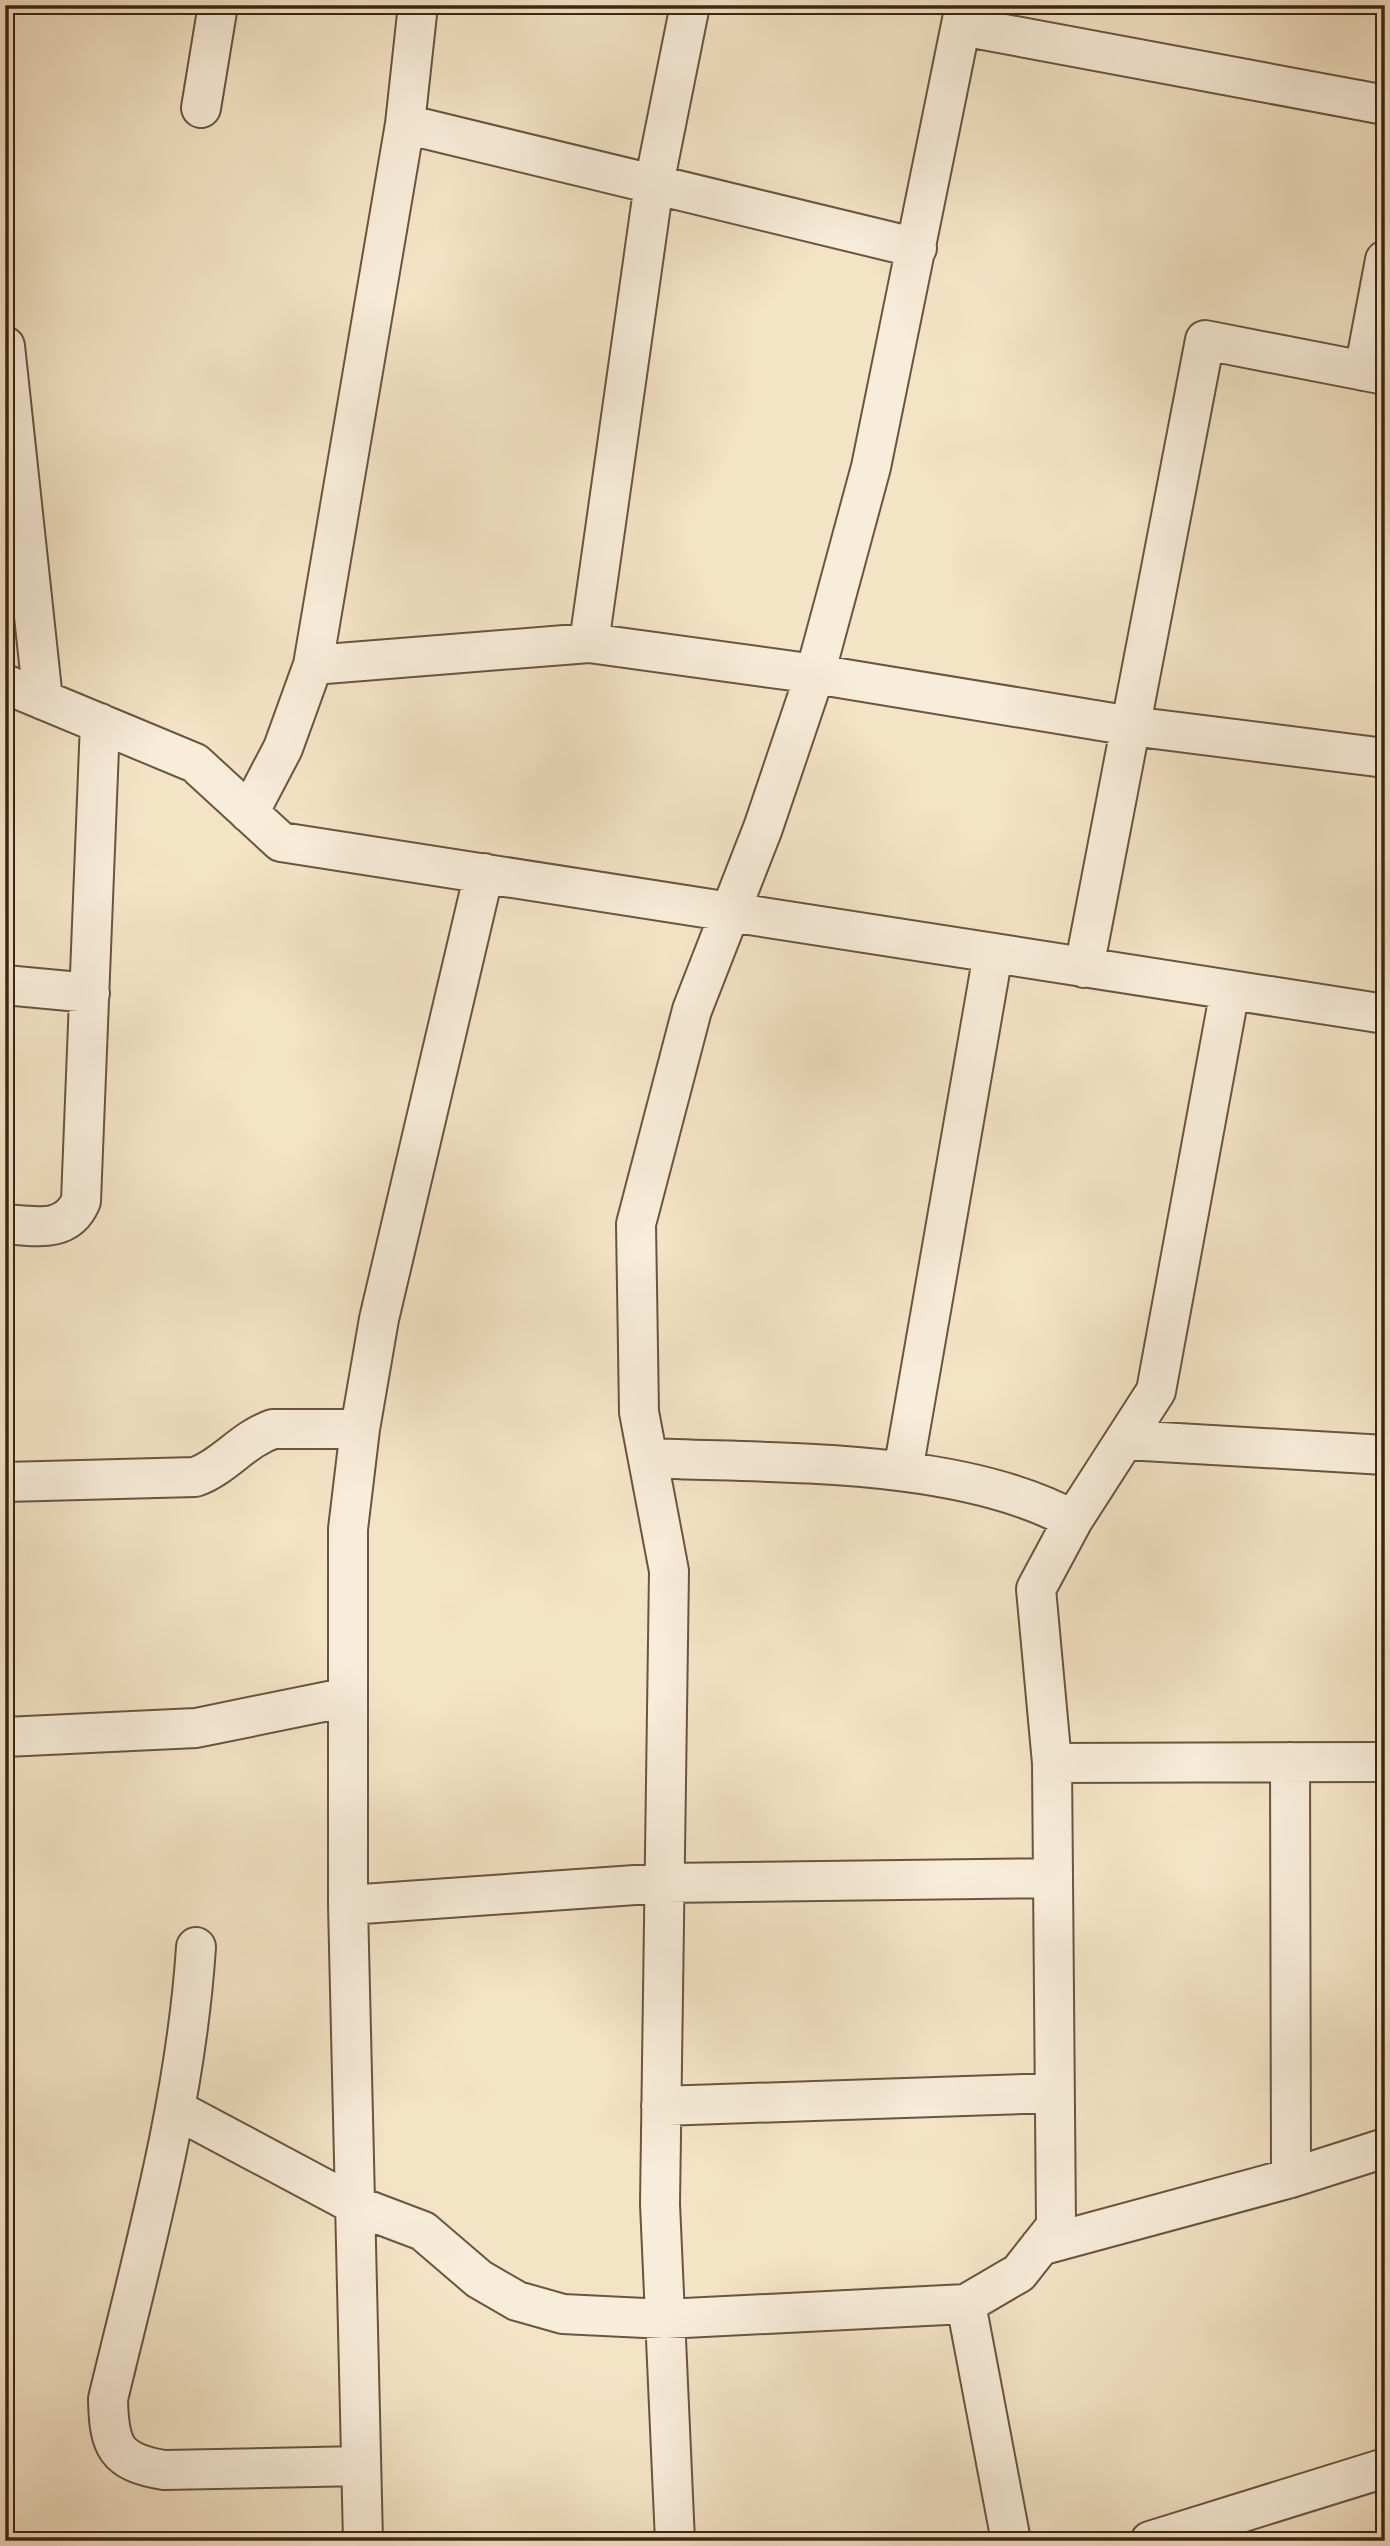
<svg xmlns="http://www.w3.org/2000/svg" width="1390" height="2546" font-family="Vollkorn,serif">
<style>
.lines{fill:none;stroke-linecap:round;stroke-linejoin:round}
.minor-casing{stroke:#695540;stroke-width:42}
.minor{stroke:#f8edda;stroke-width:38}
</style>
<rect width="100%" height="100%" fill="#f4e4c6"/>
<filter id="stains"><feTurbulence type="fractalNoise" baseFrequency=".00286" numOctaves="4"/><feColorMatrix values="0 0 0 0 .2 0 0 0 0 .09 0 0 0 0 .02 0 0 0 .5 -.17"/></filter>
<radialGradient id="worn" r=".72"><stop offset=".6" stop-color="#630" stop-opacity="0"/><stop offset="1" stop-color="#630" stop-opacity=".3"/></radialGradient>
<g class="lines">
<defs>
<path id="minor" d="M962,26l423,79
M201,108l17,-103
M405,124l512,124
M5,346l38,354
M1364,371l21,-111
M589,643l65,-459 36,-179
M313,665l276,-22 226,31 316,52 254,32
M5,684l190,79 86,79 1104,172
M249,813l34,-65 30,-83 92,-541 13,-119
M1084,968l121,-628 180,35
M5,985l85,8
M5,1224c30,2 62,10 76,-23l19,-478
M1126,1440l259,15
M648,1458c130,6 310,-1 425,62
M903,1471l90,-517
M5,1482l190,-5c29,-10 48,-38 78,-48h87
M5,1737l191,-9 152,-31
M1290,1762l1,416
M1052,1763l333,-1
M348,1905l316,-22 389,-5
M196,1947c-10,154 -52,302 -88,452 1,47 7,63 56,71l197,-4
M661,2106l393,-13
M177,2110l180,96 66,25 56,48 38,22 46,13 102,5 301,-15 53,-31 37,-47 -4,-463 -16,-174 37,-69 83,-129 74,-401
M1040,2246l251,-68 94,-30
M966,2304l45,237
M363,2541l-15,-636v-376l12,-100 19,-110 105,-446
M675,2541l-15,-337 9,-633 -30,-159 -3,-188 56,-214 71,-182 52,-154 56,-207 94,-462
M1150,2541l235,-73"/>
</defs>
<use href="#minor" class="minor-casing"/>
<use href="#minor" class="minor"/>
</g>
<rect width="1390" height="2546" fill="none" stroke="#f4e4c6" stroke-width="28"/>
<rect x="7" y="7" width="1376" height="2532" fill="none" stroke="#3b2514" stroke-width="3.5"/>
<rect x="14" y="14" width="1362" height="2518" fill="none" stroke="#3b2514" stroke-width="2"/>
<rect width="100%" height="100%" filter="url(#stains)"/>
<rect width="100%" height="100%" fill="url(#worn)"/>
</svg>
